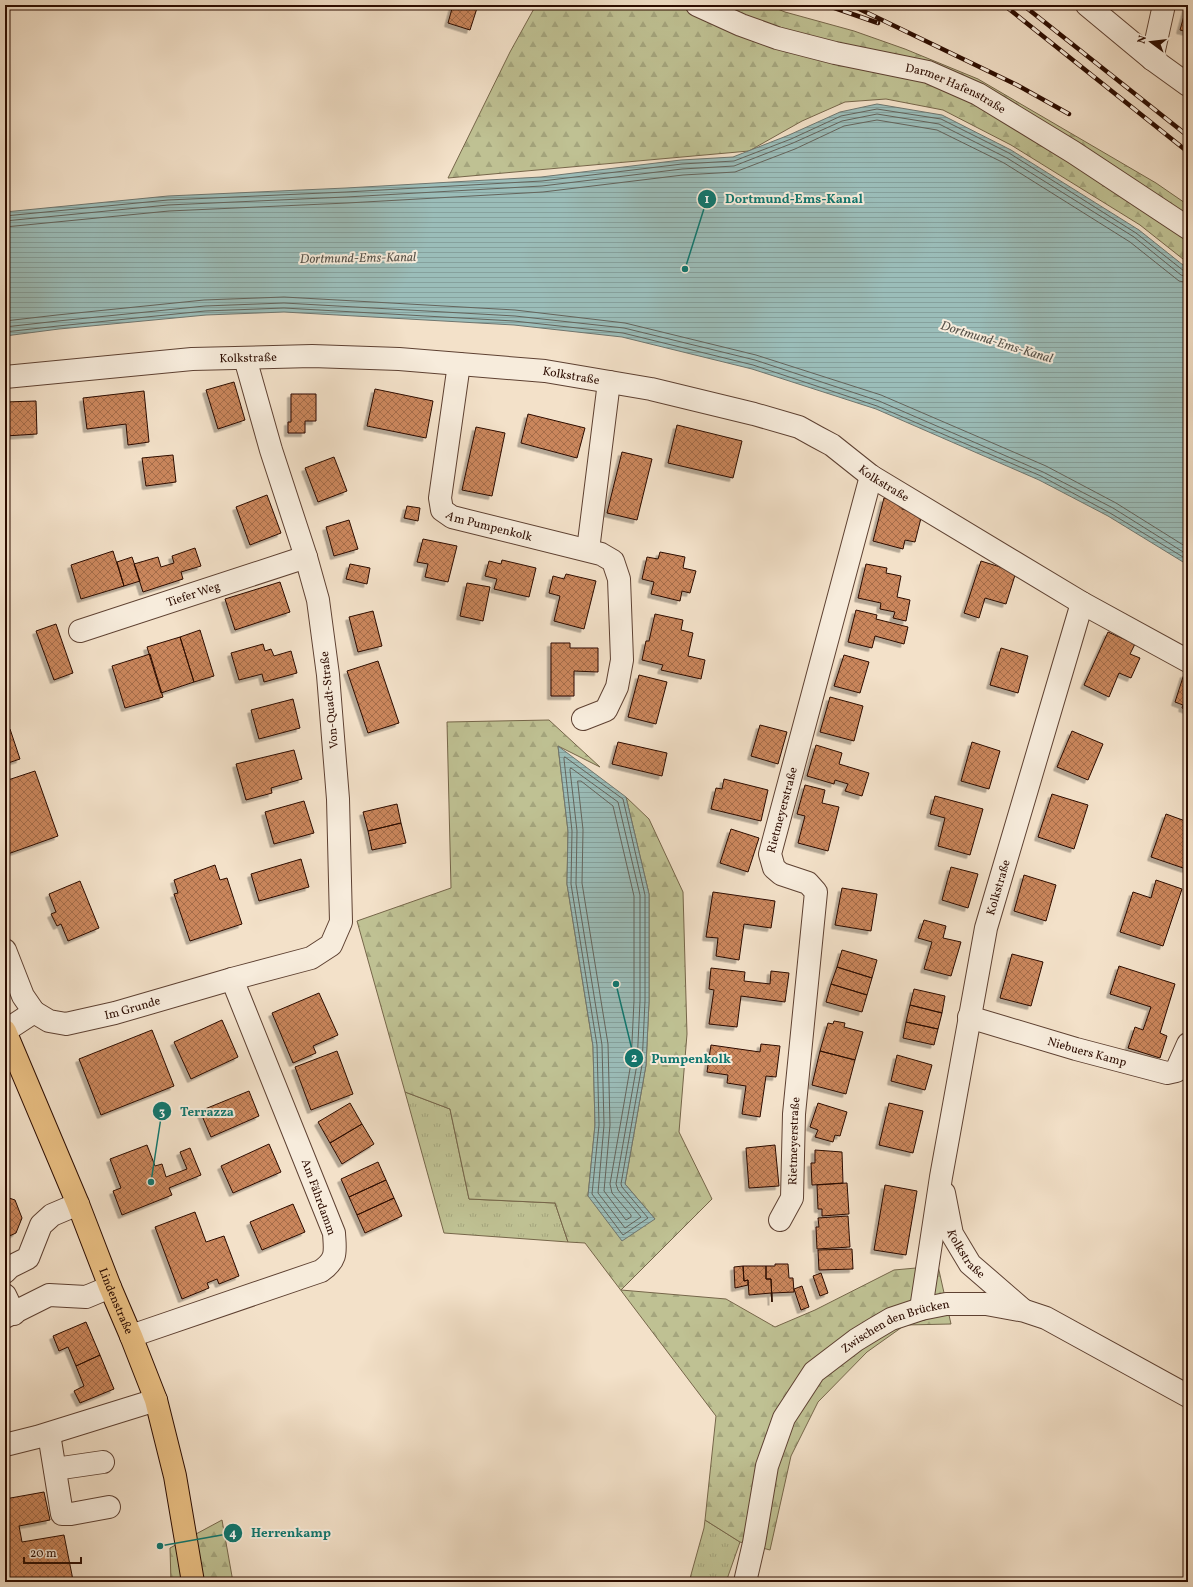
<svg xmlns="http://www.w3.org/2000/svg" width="1193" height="1587" font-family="Vollkorn,serif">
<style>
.grass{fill:url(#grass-tufts);stroke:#76664a}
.forest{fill:url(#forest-firs);stroke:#76664a}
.water{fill:url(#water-rules);stroke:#6f766f}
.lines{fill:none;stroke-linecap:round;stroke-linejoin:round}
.shore{stroke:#64645c;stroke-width:1}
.building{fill:url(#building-cross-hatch);stroke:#2c0c00;filter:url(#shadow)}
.minor-casing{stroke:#5e4132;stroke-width:24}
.major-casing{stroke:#2c0c00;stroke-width:24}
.minor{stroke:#f7ecdc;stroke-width:22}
.major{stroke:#eac084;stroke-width:22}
.rail-casing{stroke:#2c0c00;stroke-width:4.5}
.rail{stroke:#f7ecdc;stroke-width:3;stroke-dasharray:9;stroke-linecap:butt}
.labels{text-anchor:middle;stroke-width:4;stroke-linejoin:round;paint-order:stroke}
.street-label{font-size:12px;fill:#2c0c00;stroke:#f7ecdc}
.water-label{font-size:13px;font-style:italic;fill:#58534a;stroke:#f7ecdc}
.leader{fill:none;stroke:#0f766e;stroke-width:1.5}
.callout-dot{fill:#0f766e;stroke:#f7ecdc;stroke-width:1.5}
.mark-label{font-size:12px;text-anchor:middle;font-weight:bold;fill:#fff}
.callout-label{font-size:13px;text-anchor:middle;font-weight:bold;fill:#0f766e;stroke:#f7ecdc;stroke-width:4;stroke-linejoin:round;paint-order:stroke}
</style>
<defs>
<pattern id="grass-tufts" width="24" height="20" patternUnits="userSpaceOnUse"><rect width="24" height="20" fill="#bfc193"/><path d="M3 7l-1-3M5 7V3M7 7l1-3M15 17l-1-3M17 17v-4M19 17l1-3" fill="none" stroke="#a4a57d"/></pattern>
<pattern id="forest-firs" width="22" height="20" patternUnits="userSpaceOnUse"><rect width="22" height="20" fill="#bfc193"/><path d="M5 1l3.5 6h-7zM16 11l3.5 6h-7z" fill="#a4a57d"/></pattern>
<pattern id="water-rules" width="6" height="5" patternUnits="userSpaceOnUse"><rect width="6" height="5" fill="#9bbdb9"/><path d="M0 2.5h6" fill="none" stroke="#86a19d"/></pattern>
<pattern id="building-cross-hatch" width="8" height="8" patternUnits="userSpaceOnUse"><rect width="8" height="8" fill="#ca865b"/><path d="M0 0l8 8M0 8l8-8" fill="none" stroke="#a46c49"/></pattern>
<filter id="shadow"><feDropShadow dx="-3.5" dy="3.5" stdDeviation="0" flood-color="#0004"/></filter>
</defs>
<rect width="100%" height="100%" fill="#f3e1c9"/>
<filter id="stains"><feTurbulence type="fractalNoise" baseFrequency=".005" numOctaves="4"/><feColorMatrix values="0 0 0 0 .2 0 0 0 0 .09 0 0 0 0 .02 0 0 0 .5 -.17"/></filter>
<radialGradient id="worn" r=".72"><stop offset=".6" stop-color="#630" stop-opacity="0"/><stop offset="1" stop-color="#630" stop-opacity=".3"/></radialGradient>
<path class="grass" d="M405,1092l45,17 19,90 86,4 13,39 -124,-9z
M705,1520l35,22 -14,40h-37l15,-54z"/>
<path class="forest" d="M536,5h232l17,7 69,19 51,18 73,30 178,104 32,22v58l-48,-38 -129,-80 -68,-35 -57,-11 -41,3 -43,19 -53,30 -301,27 62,-126z
M549,720l51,47 -42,-21 10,85 -1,53 26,162 2,79 -7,71 67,23 -30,-35 21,-119 3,-63v-108l-23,-97 23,22 34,73 4,142 -8,98 33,67 -91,91 105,9 49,28 40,-17 79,-40 44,-4 13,58 -46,1 -38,27 -49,50 -27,54 -21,94 -30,-8 -35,-22 11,-104 -131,-173 -17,-1 -13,-39 -86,-4 -19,-90 -45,-17 -48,-171 94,-33 -4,-166z
M222,1520l11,62h-62l-1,-34z"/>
<path class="water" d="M877,104l65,11 69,35 128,80 49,39v296l-80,-49 -69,-36 -163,-71 -124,-40 -130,-32 -108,-12 -230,-13 -78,3 -147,14 -54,7v-124l163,-16 178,-8 195,-11 140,-17 52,-3 56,-22 51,-23z
M558,746l68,51 23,97v108l-3,63 -21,119 30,35 -33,22 -34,-45 7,-71 -2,-79 -26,-162 1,-53z"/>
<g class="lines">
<path class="shore" d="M5,216l163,-16 178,-8 196,-11 140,-17 52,-3 57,-22 50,-23 36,-7 64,10 68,34 127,80 48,38 4,1
M5,221l163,-16 178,-8 196,-11 140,-17 52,-3 59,-23 49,-22 35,-7 62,10 68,34 127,79 47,38 7,2
M5,227l164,-16 178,-8 196,-11 140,-17 52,-3 60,-23 49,-23 33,-6 60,10 67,33 126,79 49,39 9,2
M5,321l52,-6 147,-15 80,-3 231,13 110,13 131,32 125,40 165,71 70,37 72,45
M5,327l53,-6 147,-15 79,-3 231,13 109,12 131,32 124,41 164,71 70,36 75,47
M5,332l53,-6 147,-15 79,-3 230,13 109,12 130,32 124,41 164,70 69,37 78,47
M565,757l58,42 22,96v106l-3,64 -21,119 1,3 26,31 -25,17 -31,-41 7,-69 -2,-80 -26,-161 1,-53 -8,-72z
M571,768l47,34 22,93v106l-3,63 -21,120 2,6 23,27 -16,11 -27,-35 6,-68 -2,-80 -26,-161 1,-53 -7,-61z
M578,781h3l32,25 21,90v105l-3,62 -21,121 2,9 19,22v2l-5,3 -22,-29 6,-66 -2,-81 -26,-161 1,-53z"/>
</g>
<path class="building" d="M453,5h25l-8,25 -22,-7z
M1187,5h1v27l-8,-2z
M234,382l11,38 -27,9 -12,-39z
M375,389l58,12 -7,37 -59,-12z
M144,391l5,51 -21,3 -2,-21 -39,5 -4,-31z
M291,394h25v27h-11v12h-17v-11h3z
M36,401l1,33 -32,2v-34z
M528,414l57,14 -8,30 -56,-15z
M677,425l65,16 -9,37 -65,-15z
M476,427l29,6 -13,63 -30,-6z
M622,452l30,7 -15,61 -30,-7z
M173,455l3,27 -30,4 -4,-28z
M334,457l13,34 -29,11 -13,-34z
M267,495l14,38 -31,12 -14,-38z
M884,498l19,5 -1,6 20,5 -7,28 -10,-2 -2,9 -30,-8z
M407,506l13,2 -2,13 -14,-3z
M349,520l9,29 -24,7 -8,-29z
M423,539l34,7 -9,36 -23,-5 3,-13 -11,-2z
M195,548l6,18 -20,6 2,7 -40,13 -9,-28 24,-7 3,10 13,-4 -2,-7z
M113,551l11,35 -43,13 -10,-34z
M660,552l25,5 -2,11 13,3 -6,22 -8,-2 -2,10 -29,-7 3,-12 -12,-3 5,-22 11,2z
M132,557l8,24 -16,5 -7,-24z
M502,560l34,8 -7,29 -35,-8 3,-10 -12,-3 4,-15 12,3z
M981,561l35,11 -10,32 -21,-6 -6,20 -15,-5z
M350,564l20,4 -3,16 -21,-5z
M866,564l21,4 -1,5 15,3 -4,21 13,3 -4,21 -13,-3 2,-6 -15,-3 1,-6 -23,-5z
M566,574l30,7 -12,48 -30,-8 6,-25 -11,-3 4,-17 11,3z
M280,582l10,30 -55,18 -10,-31z
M467,583l23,4 -7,34 -23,-5z
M856,610l21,5 -1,4 32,8 -4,17 -29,-8 -3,12 -24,-6z
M373,611l9,35 -24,6 -9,-35z
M655,614l28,6 -2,10 12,3 -5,23 17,4 -4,19 -40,-9 2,-5 -21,-5 4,-19h3z
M56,624l17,49 -19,7 -18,-49z
M200,630l14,46 -20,6 -14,-45z
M1108,632l27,12 -5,10 10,4 -9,20 -12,-5 -10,24 -25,-12z
M180,637l14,45 -33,11 -14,-46z
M551,643h19v5h28v24l-24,-1v25h-23z
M263,644l2,7 6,-2 3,7 17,-5 6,22 -33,9 -2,-8 -23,6 -8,-27z
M1001,648l27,8 -10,37 -28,-8z
M150,654l13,43 -38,11 -13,-42z
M844,655l25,7 -9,31 -26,-7z
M378,661l21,62 -31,10 -21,-62z
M1184,674l4,1v35l-6,-2 1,-3 -8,-3z
M639,675l28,7 -11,42 -28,-7z
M830,697l33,9 -9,35 -34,-9z
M293,699l7,29 -41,11 -8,-29z
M760,725l27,7 -9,32 -27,-8z
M10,729l10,30 -15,5v-33z
M1072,731l31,13 -15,36 -31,-13z
M618,742l49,11 -5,23 -50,-12z
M972,742l28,9 -11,38 -28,-8z
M816,745l26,8 -3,11 30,9 -7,23 -17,-5 3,-7 -13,-4 -1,4 -27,-8z
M294,750l8,29 -31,9 1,5 -26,7 -10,-36z
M35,771l23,65 -53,19v-74z
M724,779l44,11 -7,31 -50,-12 5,-21 6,1z
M805,785l20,5 -3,13 17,4 -11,44 -30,-8 7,-27 -8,-2z
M1052,794l36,11 -14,44 -36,-12z
M935,796l48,13 -13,46 -32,-9 7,-28 -15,-4z
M304,801l10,32 -40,11 -9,-32z
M397,804l4,19 -33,8 -5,-19z
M1166,814l22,8v42l-2,5 -35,-12z
M401,823l5,20 -34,7 -4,-19z
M731,829l28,9 -11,34 -28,-9z
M301,859l8,28 -50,14 -8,-27z
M215,865l5,15 7,-2 15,46 -52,17 -16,-47 4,-1 -4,-13z
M951,867l27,7 -10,34 -26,-8z
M1024,875l32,10 -10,36 -32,-10z
M1156,880l26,9 -19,57 -43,-14 13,-40 18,6z
M80,881l19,47 -31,13 -7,-17 -4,2 -6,-12 5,-2 -7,-18z
M842,888l35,6 -6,37 -36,-6z
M713,892l62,9 -4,27 -27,-4 -5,36 -23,-4 2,-18 -12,-1z
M924,920l22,6 -3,12 18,4 -10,34 -27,-7 8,-27 -14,-4z
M842,950l35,10 -5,18 -35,-11z
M1012,954l31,8 -12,44 -31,-8z
M1119,966l56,18 -15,49 7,3 -7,22 -32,-10 7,-21 8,3 8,-23 -41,-13z
M837,967l35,11 -5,17 -36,-11z
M711,968l34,4 -1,9 26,3 1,-13 18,2 -4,29 -44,-6 -4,31 -28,-3 5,-34 -5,-1z
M831,984l36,11 -5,17 -36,-10z
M914,989l31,7 -3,17 -32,-8z
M319,993l19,42 -25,11 3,7 -23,10 -21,-50z
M910,1005l32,8 -4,16 -32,-7z
M222,1020l16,37 -47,22 -17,-37z
M834,1021l11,2 -1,4 19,5 -8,28 -35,-9 8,-28 5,1z
M906,1022l32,7 -4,16 -31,-7z
M152,1030l22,56 -73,29 -22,-56z
M761,1044l19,2 -4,31 -10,-1 -6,41 -18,-3 4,-28 -19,-3 1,-8 -21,-3 4,-27 49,7z
M337,1051l16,43 -42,16 -16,-43z
M820,1051l35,9 -9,34 -34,-9z
M897,1055l35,10 -7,25 -34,-9z
M249,1091l10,25 -48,21 -11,-26z
M350,1103l12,21 -32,19 -12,-21z
M818,1103l29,9 -7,24 -5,-1 -2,7 -18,-5 3,-7 -8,-3z
M889,1103l34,8 -10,42 -34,-8z
M362,1124l12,20 -32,20 -12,-21z
M269,1144l12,28 -48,21 -12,-27z
M147,1145l8,21 7,-2 4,13 21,-8 -7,-17 10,-4 11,27 -32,13 3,7 -50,20 -9,-24 8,-3 -11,-29z
M775,1145l4,41 -30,2 -3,-40z
M815,1150l27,2 1,31 -31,2 -1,-22h4z
M378,1162l8,18 -37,17 -8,-18z
M386,1180l8,18 -37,17 -8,-18z
M847,1183l2,31 -27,2v-7h-4l-1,-24z
M885,1185l32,6 -11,64 -32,-5z
M5,1188l4,10 6,2 7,18 -6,15 -11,5z
M394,1198l8,18 -37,17 -8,-18z
M293,1204l12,28 -43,18 -12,-28z
M195,1212l11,30 18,-6 15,40 -20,8 -2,-5 -10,4 2,5 -27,11 -27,-72z
M848,1216l2,31 -33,2 -1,-22h3l-1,-9z
M852,1249l1,20 -34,1 -1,-20z
M775,1264h13l1,14h4l1,14 -22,1v9l-1,-23h-5v-13h9z
M743,1266h23v13h5l1,23 -1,-9 -22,2 -1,-15 -4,1z
M743,1266l1,15 4,-1v5l-13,3 -1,-21z
M821,1273l7,20 -8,3 -7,-20z
M802,1286l7,21 -8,3 -7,-21z
M86,1322l14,33 -24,11 -8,-19 -9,4 -6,-15z
M100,1355l14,34 -34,14 -6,-12 10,-5 -8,-20z
M44,1492l6,28 -31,6 3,16 42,-7 9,45 -13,2h-55v-33h2l-2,-9v-41z"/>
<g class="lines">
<defs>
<g id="minor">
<path id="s1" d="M697,5l44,20 36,13 58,15 93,19 50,22 95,58 115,76"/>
<path d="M1087,5l65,54 36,26"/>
<path d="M1152,59l12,-54"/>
<path id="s2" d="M459,364l-19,134 2,12 10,7 149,37 12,7 6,18 3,81 -5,27 -11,23 -23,9"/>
<path id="s3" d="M5,377l187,-18 120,-3 87,3 146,12 106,18 103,25 45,13 18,10 15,8 39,31 211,127 106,58"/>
<path d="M588,550l21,-168"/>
<path id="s4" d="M80,631l226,-74"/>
<path d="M5,950l18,46 11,16 -29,19"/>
<path id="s5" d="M34,1012l15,9 17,3 49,-11 117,-34 79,-21 20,-13 10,-23 -3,-123 -10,-124 -10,-75 -12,-43 -35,-107 -26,-92"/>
<path id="s6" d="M969,1017l107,32 91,24 9,-2 12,-27"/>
<path id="s7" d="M944,1193l8,41 18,30 52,45"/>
<path id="s8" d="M780,1220l12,-22 2,-84 22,-222 -8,-9 -27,-9 -7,-6 -4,-14 101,-378"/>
<path d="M5,1272l5,-5 18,-9 13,-33 11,-10 26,-11"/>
<path d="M5,1295l9,19"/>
<path id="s9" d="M921,1309l20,-132 45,-249 96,-325"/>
<path d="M5,1317l44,-22 37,2 24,-10"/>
<path d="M131,1336l190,-65c17,-12 14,-20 13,-38l-102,-254"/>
<path d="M49,1434l13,80h9l38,-7"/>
<path d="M5,1445l32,-8 119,-37"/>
<path d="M55,1469l48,-7"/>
<path id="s10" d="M745,1582l9,-39 13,-77 17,-48 30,-46 42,-32 18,-11 17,-10 30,-10 25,-5h40l39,7 21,7 142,78"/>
</g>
<g id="major">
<path id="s11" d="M5,1031l73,173 32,83 21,49 25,64 19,76 18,106"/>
</g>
</defs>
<use href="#minor" class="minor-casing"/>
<use href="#major" class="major-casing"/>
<use href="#minor" class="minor"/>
<use href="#major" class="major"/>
<defs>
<path id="rail" d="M826,5l52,18
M851,5l166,80 52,29
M1004,5l184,147
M1023,5l165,131"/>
</defs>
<use href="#rail" class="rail-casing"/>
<use href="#rail" class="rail"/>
</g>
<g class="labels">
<g class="street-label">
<text dy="4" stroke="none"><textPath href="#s1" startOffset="273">Darmer Hafenstraße</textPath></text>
<text dy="4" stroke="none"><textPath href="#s3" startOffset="244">Kolkstraße</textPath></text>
<text dy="4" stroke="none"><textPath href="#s3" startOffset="568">Kolkstraße</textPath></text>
<text dy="4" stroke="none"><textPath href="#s3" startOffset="904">Kolkstraße</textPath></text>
<text dy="4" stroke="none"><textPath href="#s2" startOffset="198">Am Pumpenkolk</textPath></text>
<text dy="4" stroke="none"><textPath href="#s4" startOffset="119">Tiefer Weg</textPath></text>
<text transform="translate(329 700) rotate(-96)" y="4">Von-Quadt-Straße</text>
<text dy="4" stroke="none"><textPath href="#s8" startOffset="442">Rietmeyerstraße</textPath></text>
<text dy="4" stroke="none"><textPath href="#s9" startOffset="429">Kolkstraße</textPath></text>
<text dy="4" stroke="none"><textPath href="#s5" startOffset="103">Im Grunde</textPath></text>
<text dy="4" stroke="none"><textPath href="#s6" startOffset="123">Niebuers Kamp</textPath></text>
<text dy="4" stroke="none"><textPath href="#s8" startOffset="82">Rietmeyerstraße</textPath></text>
<text transform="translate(319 1197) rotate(70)" y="4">Am Fährdamm</text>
<text dy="4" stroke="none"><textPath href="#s7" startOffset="66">Kolkstraße</textPath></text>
<text dy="4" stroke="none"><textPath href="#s11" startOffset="292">Lindenstraße</textPath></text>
<text dy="4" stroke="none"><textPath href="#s10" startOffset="319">Zwischen den Brücken</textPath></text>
</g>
<g class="water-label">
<text transform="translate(358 257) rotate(-1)" y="5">Dortmund-Ems-Kanal</text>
<text transform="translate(997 341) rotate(17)" y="5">Dortmund-Ems-Kanal</text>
</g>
</g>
<path class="leader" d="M685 269L707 199M616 984L634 1058M151 1182L162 1111M160 1546L233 1533"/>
<g class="callout-dot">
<circle cx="685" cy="269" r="4"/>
<circle cx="616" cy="984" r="4"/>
<circle cx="151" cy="1182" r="4"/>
<circle cx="160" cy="1546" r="4"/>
<circle cx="707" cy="199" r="10"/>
<circle cx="634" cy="1058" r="10"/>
<circle cx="162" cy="1111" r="10"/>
<circle cx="233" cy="1533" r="10"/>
</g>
<g class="mark-label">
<text x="707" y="203">1</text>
<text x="634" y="1062">2</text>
<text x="162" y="1116">3</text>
<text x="233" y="1537">4</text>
</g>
<g class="callout-label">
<text x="794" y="203">Dortmund-Ems-Kanal</text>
<text x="691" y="1063">Pumpenkolk</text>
<text x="207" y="1116">Terrazza</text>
<text x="291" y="1537">Herrenkamp</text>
</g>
<rect width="1193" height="1587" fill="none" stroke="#f3e1c9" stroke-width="20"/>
<rect x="6" y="6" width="1181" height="1575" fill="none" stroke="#2c0c00" stroke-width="2"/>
<rect x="10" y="10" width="1173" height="1567" fill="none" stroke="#2c0c00"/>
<g transform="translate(1151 42) rotate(285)" stroke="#f7ecdc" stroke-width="3" paint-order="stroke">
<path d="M0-3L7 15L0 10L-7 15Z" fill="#2c0c00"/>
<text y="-6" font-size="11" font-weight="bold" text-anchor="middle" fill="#2c0c00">N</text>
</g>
<path d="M24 1557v6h57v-6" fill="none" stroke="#2c0c00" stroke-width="2"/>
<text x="30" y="1557" font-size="12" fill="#2c0c00" stroke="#f7ecdc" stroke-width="3" paint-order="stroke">20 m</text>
<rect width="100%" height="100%" filter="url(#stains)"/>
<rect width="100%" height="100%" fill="url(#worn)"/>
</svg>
